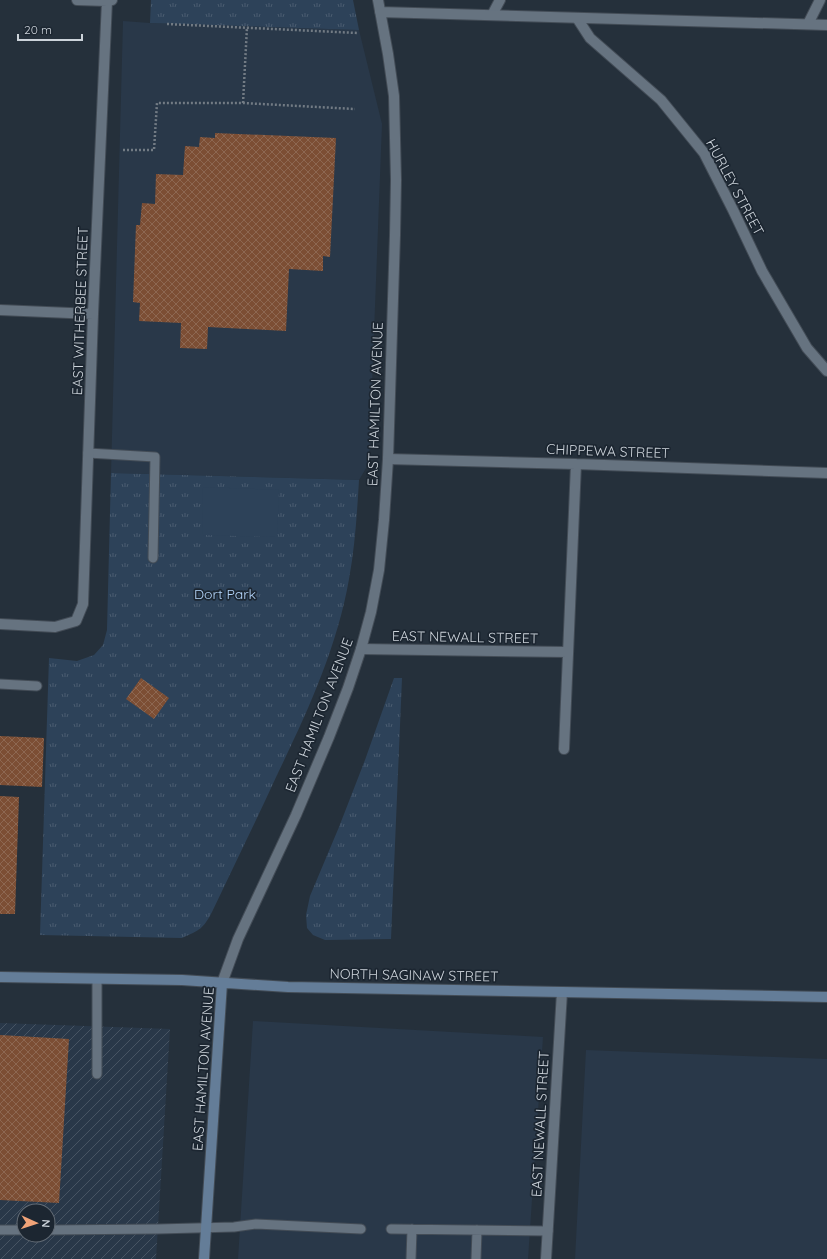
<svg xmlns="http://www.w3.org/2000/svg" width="827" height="1259" font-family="Quicksand,sans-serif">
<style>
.built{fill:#293849}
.industrial{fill:url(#industrial-furrows);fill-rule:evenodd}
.grass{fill:url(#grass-tufts)}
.pitch{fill:#2d4259}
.building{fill:url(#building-cross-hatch)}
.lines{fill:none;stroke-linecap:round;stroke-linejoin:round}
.service-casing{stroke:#434c56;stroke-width:11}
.minor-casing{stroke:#434c56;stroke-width:12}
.tertiary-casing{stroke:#434c56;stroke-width:12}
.secondary-casing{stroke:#434c56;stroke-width:12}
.path{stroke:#727b84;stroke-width:2.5;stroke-dasharray:2 2;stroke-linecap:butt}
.service{stroke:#667380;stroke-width:9}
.minor{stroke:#667380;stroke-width:10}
.tertiary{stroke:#667380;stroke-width:10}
.secondary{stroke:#647d98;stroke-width:10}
.labels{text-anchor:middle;stroke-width:3.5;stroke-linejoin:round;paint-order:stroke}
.street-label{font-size:14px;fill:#ccd3da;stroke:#1c2631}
.park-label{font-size:14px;fill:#b4d5fa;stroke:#1c2631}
</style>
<defs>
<pattern id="industrial-furrows" width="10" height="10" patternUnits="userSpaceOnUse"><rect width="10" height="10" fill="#293849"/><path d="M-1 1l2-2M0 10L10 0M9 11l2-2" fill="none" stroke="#475463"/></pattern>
<pattern id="grass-tufts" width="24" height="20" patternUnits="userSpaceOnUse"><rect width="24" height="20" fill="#2d4259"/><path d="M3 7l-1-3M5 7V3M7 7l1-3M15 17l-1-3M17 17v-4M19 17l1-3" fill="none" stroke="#4a5c70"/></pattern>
<pattern id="building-cross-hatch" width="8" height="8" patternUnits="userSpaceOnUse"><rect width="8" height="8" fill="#7c4e34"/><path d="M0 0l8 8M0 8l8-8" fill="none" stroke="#8d6751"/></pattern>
</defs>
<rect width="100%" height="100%" fill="#25303b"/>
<path class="built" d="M123,21l27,2 209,7 23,94 -13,339 -10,17 -248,-7z
M253,1021l290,16 -15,222h-290z
M586,1050l241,9v200h-252z"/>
<path class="industrial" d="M0,1023l170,6 -14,230h-156zM24,1211h24v24h-24z"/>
<path class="grass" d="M151,0h202l6,30 -209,-7z
M111,473l248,7c-2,33 -4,67 -10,99 -12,69 -42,134 -72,196 -21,46 -43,91 -65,137 -9,17 -12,18 -30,26l-142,-3 9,-277 28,3 17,-6 9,-10 4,-15z
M394,678h8l-11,261 -66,1 -12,-5 -6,-7 -1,-13 4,-19 29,-69 26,-67z"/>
<path class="pitch" d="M203,487l76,3 -2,47 -75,-2z"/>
<path class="building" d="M215,133l121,5 -6,119 -7,-1v15l-34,-2 -3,62 -78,-4 -1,22 -27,-1 1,-25 -42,-2 1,-18 -7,-1 3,-77h4l2,-22 13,1 1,-30 27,1 2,-29 14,1 1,-10 15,1z
M141,678l28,20 -15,21 -28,-20z
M0,736l44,2 -2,49 -42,-2z
M0,796l19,1 -4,117h-15z
M0,1035l69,4 -10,164 -59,-3z"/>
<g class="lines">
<defs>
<path id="service" d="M88,453l67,4 -2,101
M0,684l37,2
M97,979v95
M391,1229l157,2
M0,1230h24
M48,1230l110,-1 76,-2 22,-3 105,5
M411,1259l1,-30
M476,1259l1,-29"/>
<path id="minor" d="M77,0l30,1 5,-1
M492,15l8,-15
M577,18l13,20 71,62 43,53 29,57 29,61 45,77 20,23
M808,24l12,-24
M0,310l93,4
M388,459l188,5 251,9
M0,624l55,3 21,-6 7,-17 10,-290 14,-313
M361,649l207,3
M564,749l12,-285
M546,1259l16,-267"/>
<path id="tertiary" d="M380,12l447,13
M222,983l16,-44 58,-124 33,-78 19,-49 13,-39 10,-37 8,-42 5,-50 4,-61 7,-224 1,-55 -2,-84 -6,-42 -10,-54"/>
<path id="secondary" d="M0,977l182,3 106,7 539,10
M204,1259l18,-276"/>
</defs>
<use href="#service" class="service-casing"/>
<use href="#minor" class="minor-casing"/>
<use href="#tertiary" class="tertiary-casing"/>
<use href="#secondary" class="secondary-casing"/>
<path class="path" d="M167,24l191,9
M243,103l4,-76
M123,150h31l3,-47h86l112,6"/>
<use href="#service" class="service"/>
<use href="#minor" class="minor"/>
<use href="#tertiary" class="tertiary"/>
<use href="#secondary" class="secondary"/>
</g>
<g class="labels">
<g class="street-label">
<text transform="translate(735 187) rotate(62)" y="5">HURLEY STREET</text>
<text transform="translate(80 311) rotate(-88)" y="5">EAST WITHERBEE STREET</text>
<text transform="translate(375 404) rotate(-88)" y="5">EAST HAMILTON AVENUE</text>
<text transform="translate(608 451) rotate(2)" y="5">CHIPPEWA STREET</text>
<text transform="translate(465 637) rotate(1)" y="5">EAST NEWALL STREET</text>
<text transform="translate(319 715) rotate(-69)" y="5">EAST HAMILTON AVENUE</text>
<text transform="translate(414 975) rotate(1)" y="5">NORTH SAGINAW STREET</text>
<text transform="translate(203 1069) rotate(-86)" y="5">EAST HAMILTON AVENUE</text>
<text transform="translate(540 1124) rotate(-87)" y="5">EAST NEWALL STREET</text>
</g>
<g class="park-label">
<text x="225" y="599">Dort Park</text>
</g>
</g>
<g transform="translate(36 1223) rotate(93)"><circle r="19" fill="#1c2631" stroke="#626b75"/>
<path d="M0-3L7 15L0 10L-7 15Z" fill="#f0a378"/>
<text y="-6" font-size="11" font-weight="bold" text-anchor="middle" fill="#ccd3da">N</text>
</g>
<path d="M18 34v6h64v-6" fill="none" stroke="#ccd3da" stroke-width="2"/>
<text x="24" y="34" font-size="12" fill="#ccd3da" stroke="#1c2631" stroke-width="3" paint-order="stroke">20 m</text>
</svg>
